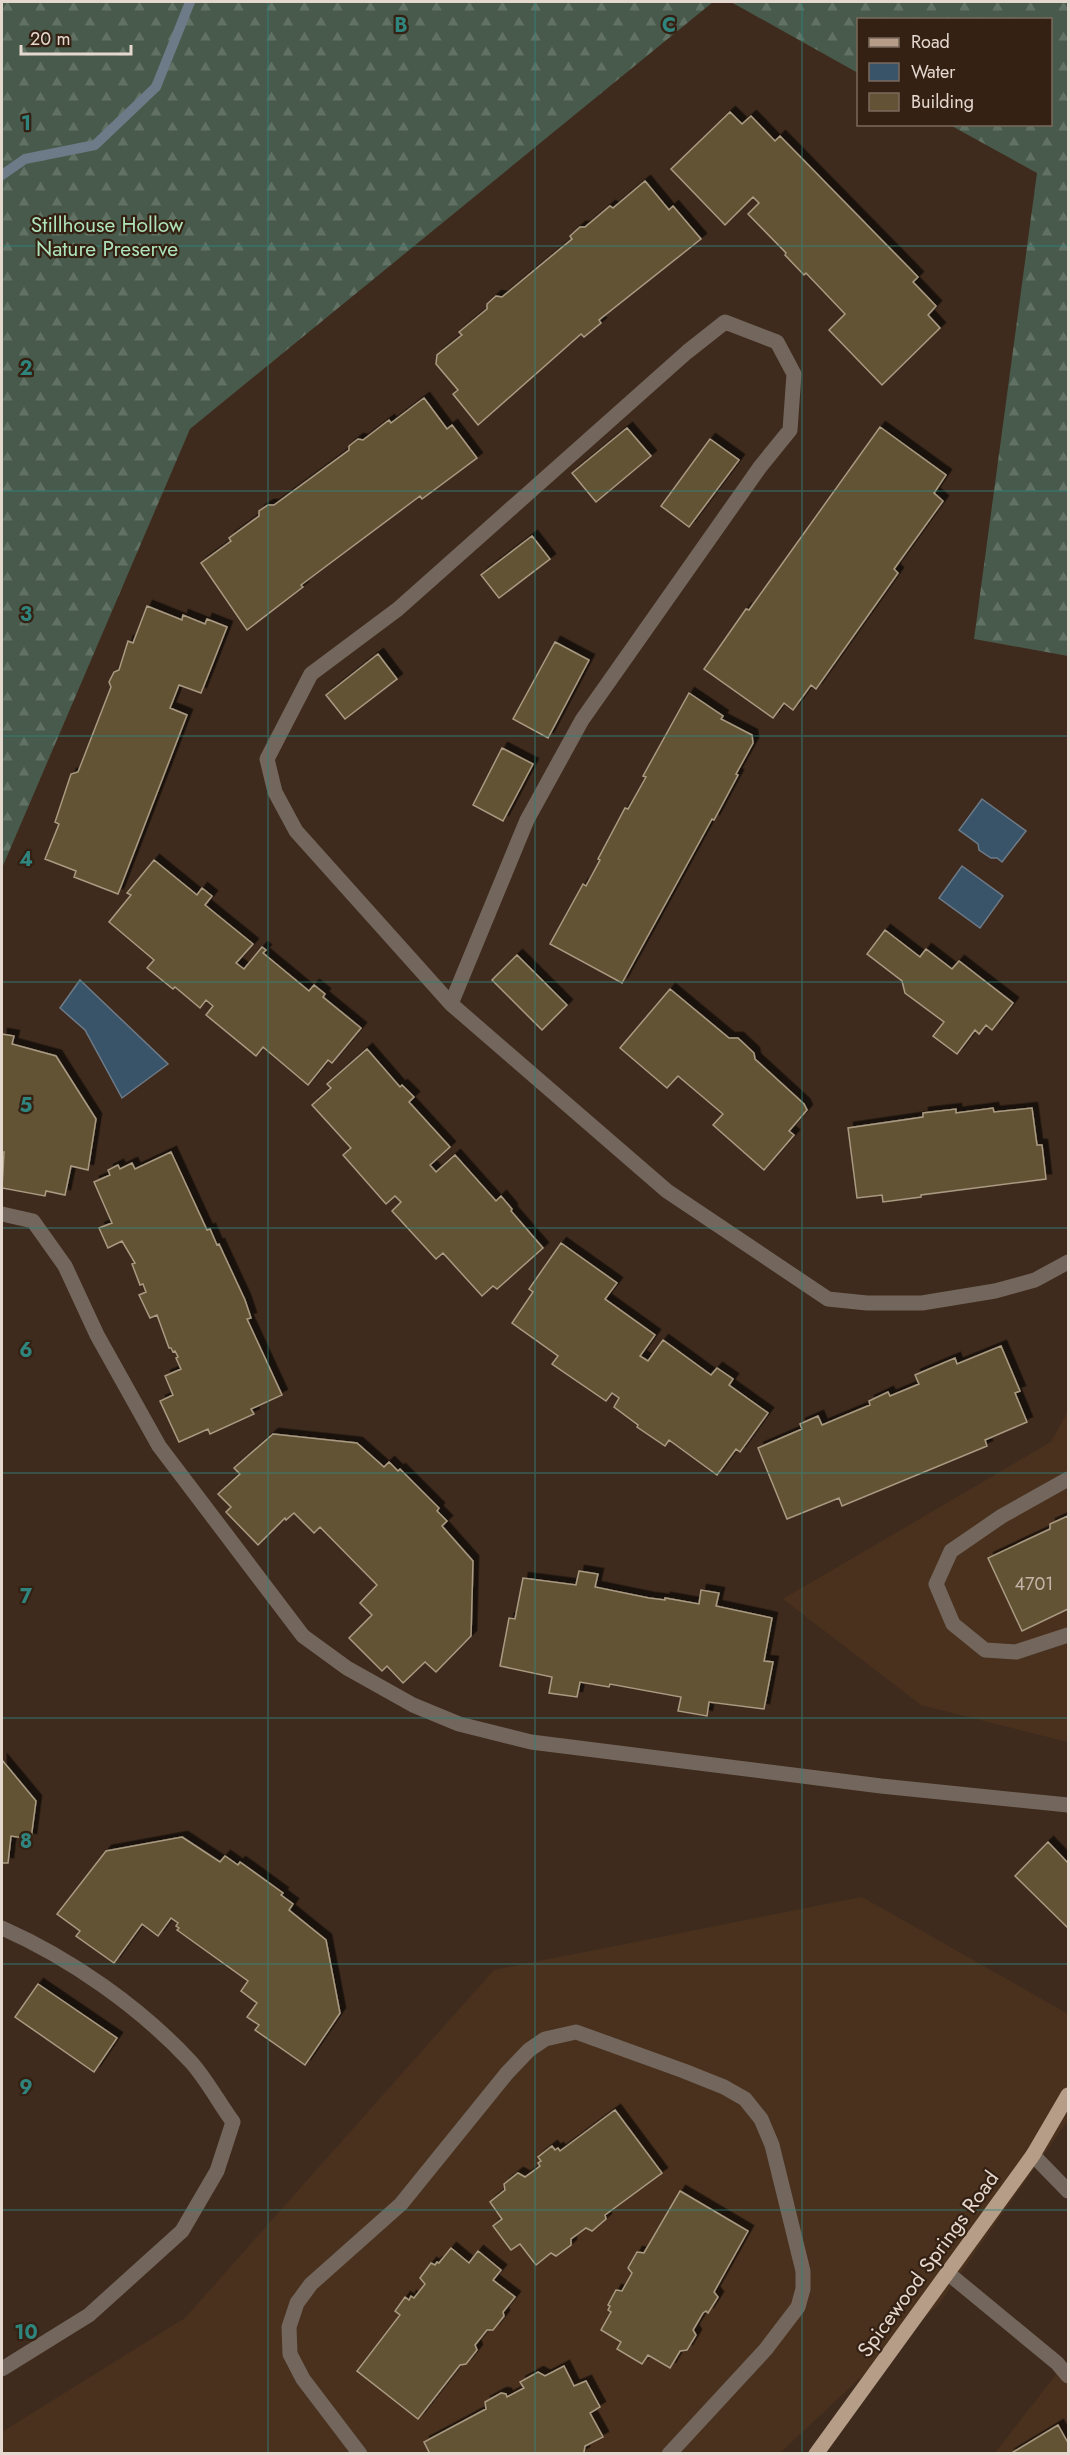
<svg xmlns="http://www.w3.org/2000/svg" width="1070" height="2455" font-family="Jost,sans-serif">
<style>
.built{fill:#4a311e}
.forest{fill:url(#forest-firs)}
.water{fill:#395369;stroke:#6d7b88;stroke-width:1.5}
.lines{fill:none;stroke-linecap:round;stroke-linejoin:round}
.stream{stroke:#6d7b88;stroke-width:10}
.building{fill:#635235;stroke:#a99a82;stroke-width:1.5;filter:url(#shadow)}
.minor{stroke:#73675d;stroke-width:15}
.major{stroke:#b59d88;stroke-width:15}
.grid{fill:none;stroke:#2f857d;stroke-width:1.5;stroke-opacity:0.55}
.labels{text-anchor:middle;stroke-width:4.5;stroke-linejoin:round;paint-order:stroke}
.number-label{font-size:18px;fill:#c4b6a8}
.park-label{font-size:21px;fill:#aee3b9;stroke:#342113}
.street-label{font-size:21px;fill:#e5d8cf;stroke:#342113}
.grid-label{font-size:20px;text-anchor:middle;font-weight:bold;fill:#2f857d;stroke:#342113;stroke-width:4.5;stroke-linejoin:round;paint-order:stroke}
</style>
<defs>
<pattern id="forest-firs" width="22" height="20" patternUnits="userSpaceOnUse" patternTransform="scale(1.5)"><rect width="22" height="20" fill="#475a4b"/><path d="M5 1l3.5 6h-7zM16 11l3.5 6h-7z" fill="#617164"/></pattern>
<filter id="shadow"><feDropShadow dx="5.5" dy="-5.5" stdDeviation="0" flood-color="#0009"/></filter>
</defs>
<rect width="100%" height="100%" fill="#3f2b1d"/>
<path class="built" d="M1068,1411v331l-147,-37 -138,-106 268,-157z
M862,1897l206,117v106l-129,184 -159,149 -778,1v-22l183,-114 309,-348z
M1068,2359v94h-73z"/>
<path class="forest" d="M2,2h711l-523,427 -188,439z
M731,2h337v654l-94,-17 63,-466 -87,-48 100,-1v-104h-192v53z"/>
<path class="water" d="M982,799l44,32 -24,31 -5,-4h-6l-12,-8 -1,-6 -19,-14z
M962,866l41,30 -23,32 -41,-30z
M80,980l88,84 -46,34 -37,-68 -25,-22z"/>
<g class="lines">
<path class="stream" d="M2,175l23,-16 70,-14 61,-58 34,-85"/>
</g>
<path class="building" d="M730,112l12,12 9,-8 24,25 5,-5 138,141 -5,5 23,24 -8,9 12,13 -58,57 -53,-55 16,-16 -39,-41 -2,2 -19,-20 1,-2 -38,-39 11,-11 -6,-6 -28,28 -54,-56z
M645,181l24,29 4,-4 28,33 -102,81 2,3 -17,14 -3,-3 -103,91 -25,-31 5,-4 -22,-26 1,-9 25,-20 -3,-3 28,-23v-5l9,-8 6,1 70,-58 -2,-3 10,-9h5l25,-21 3,2z
M424,398l23,31 5,-4 25,33 -55,41 -2,-3 -119,89 2,2 -56,43 -46,-67 30,-22 -2,-3 30,-22v-5l9,-6h6l75,-55v-4l9,-7 5,1 26,-20 2,3z
M880,427l66,48 -12,18 9,8 -49,68 4,4 -82,116 -5,-4 -18,25 -9,-7 -11,15 -69,-49 42,-60 3,1z
M627,428l24,28 -55,46 -24,-29z
M710,439l29,21 -50,67 -28,-21z
M532,536l18,23 -51,39 -18,-23z
M147,606l35,14 1,-5 22,9 2,-5 20,8 -26,66 -22,-8 -9,23 17,7 -69,179 -44,-17 2,-6 -31,-12 14,-35 -4,-2 16,-48 7,-2 33,-85 -2,-5 5,-10 5,-2 9,-29 5,2z
M555,642l34,18 -41,78 -35,-19z
M378,654l19,25 -52,40 -19,-24z
M689,693l34,23 -2,3 31,16 1,8 -17,31 2,1 -24,45 -2,-1 -90,164 -72,-39 33,-60 3,2 14,-26 -2,-1 27,-51 3,1 18,-32 -3,-1z
M502,748l31,16 -30,57 -30,-16z
M154,860l43,35 5,-7 10,8 -7,9 48,39 -17,19 8,6 18,-22 4,3 -3,3 46,38 5,-6 11,9 -2,3 38,31 -29,35 -4,-3 -20,25 -45,-38 -7,9 -50,-41 7,-9 -7,-6 -6,8 -25,-21 -2,2 -26,-21 7,-8 -45,-38 22,-27 -4,-2z
M885,930l35,27 6,-8 26,20 7,-8 54,42 -21,27 -6,-5 -7,9 -4,-4 -18,24 -24,-18 11,-14 -39,-29 -3,-12 -35,-27z
M517,955l50,50 -25,25 -50,-50z
M670,989l59,49h9l16,15 1,6 49,45 3,6 -18,21 5,4 -30,35 -51,-45 10,-11 -45,-38 -11,12 -47,-40z
M2,1034l12,2 -2,8 44,12 40,63 -8,51 -17,-4 -6,29 -19,-4 -1,5 -43,-8 2,-36h-2z
M367,1049l33,38 2,-2 12,12 -5,5 41,45 -20,18 6,7 19,-17 41,46 5,-5 11,13 -1,2 32,37 -46,41 -4,-3 -11,10 -39,-43 -7,6 -44,-48 9,-9 -6,-6 -9,8 -43,-49 8,-7 -39,-43 19,-17 -4,-4z
M993,1108l1,4 38,-4 5,37h5l4,34 -125,16v2l-38,5 -1,-7 -25,3 -9,-70 75,-11v-4l33,-4v4z
M171,1152l36,78 3,-1 7,16 2,-1 26,56 6,18 -4,1 35,76 -31,14 3,5 -44,20 -2,-5 -29,13 -19,-41 13,-6 -8,-19 16,-7 -5,-11 2,-1 -3,-6 -2,1 -2,-4h-2l-12,-33 -7,3 -11,-23 7,-3 -3,-8 -3,1 -8,-21 3,-1 -13,-22 -14,7 -9,-20 13,-5 -18,-41 16,-7 -2,-5 10,-5 2,4 12,-6 3,6z
M561,1243l56,40 -12,16 50,36 -15,21 8,5 15,-21 48,35 6,-7 16,11 -4,6 39,28 -28,39 -4,-3 -19,26 -48,-35 -4,6 -28,-19 1,-2 -24,-18 5,-9 -7,-5 -6,8 -54,-37 6,-8 -46,-33 21,-31 -4,-3z
M1001,1346l19,45 -5,2 12,29 -42,18 2,6 -145,60 -3,-8 -52,21 -29,-71 44,-19 -2,-5 18,-8 4,9 48,-20 -1,-4 19,-9 2,4 29,-12 -4,-9 40,-17 2,6z
M273,1434l84,9 27,24 5,-5 9,9 2,-2 39,39 -2,3 10,10 -5,5 31,35 -2,75 -35,36 -11,-10 -22,21 -16,-17 -5,5 -33,-33 23,-23 -12,-12 17,-18 -57,-58 -6,6 -20,-20 -8,7 -1,-2 -27,27 -32,-33 5,-5 -13,-13 22,-20 -6,-6z
M1068,1516v93l-46,22 -34,-73 62,-29v-5z
M579,1571l19,3 -3,13 54,11 16,2v-2l34,6 2,-14 18,3 -3,13 56,12 -8,43 9,1 -9,47 -55,-7 -2,14 -29,-5 3,-14 -71,-13 -1,3 -29,-5 -3,15 -28,-4 3,-16 -52,-11 9,-48 6,1 8,-41 53,7z
M2,1760l34,41 -5,38 -20,-3 -3,27h-6z
M182,1837l38,25 5,-6 13,9 2,-3 43,31 -2,2 12,9 -4,6 37,30 14,73 -35,52 -50,-35 4,-5 -12,-8 10,-14 -16,-12 7,-10 -71,-51 2,-2 -3,-2 2,-3 -7,-5 -13,18 -16,-12 -28,39 -38,-27 4,-5 -23,-17 49,-63z
M1048,1842l20,21v65l-53,-52z
M38,1984l79,54 -23,34 -79,-55z
M615,2110l47,63 -57,42 1,4 -14,12 -6,-3 -15,11v6l-15,11 -5,-3 -15,12 -16,-21 -9,6 -18,-24 9,-7 -12,-17 15,-12 -1,-6 14,-11 7,4 15,-11 -2,-3 3,-2 -3,-4 14,-11 3,4 3,-2 2,3z
M680,2191l68,40 -34,61 4,5 -10,16 -2,-2 -3,2 -10,17 3,5 -9,15 -7,1 -10,17 -22,-13 -6,9 -25,-15 4,-7 -20,-12 10,-18 -3,-2 2,-4 -2,-1 8,-15 6,1 10,-18 -4,-5 9,-16 7,1z
M451,2248l18,15 9,-12 23,19 -8,10 22,17 -12,15 1,4 -11,14h-6l-12,15 2,5 -11,14 -6,1 -42,54 -61,-48 43,-56 -5,-4 10,-14 4,3 2,-4 3,2 11,-14 -5,-6 11,-15 4,2 2,-3 2,1z
M564,2366l10,20 12,-5 14,26 -10,6 13,24 -18,9 -1,6 -3,2h-151l-6,-12 62,-33 -1,-7 16,-9 5,1 1,3 17,-9 -4,-6 18,-10 7,4z
M1058,2425l10,18v11h-58z"/>
<g class="lines">
<path class="minor" d="M451,1004l76,-184 55,-100 178,-253 30,-37 4,-56 -17,-32 -52,-20 -38,30 -289,257 -87,65 -44,85 8,33 21,39 155,173 216,187 161,108 39,4h55l73,-12 40,-11 33,-18
M2,1214l31,7 32,45 32,69 62,111 144,190 44,32 66,37 46,19 72,18 350,44 187,19
M1068,1479l-66,37 -51,35 -15,33 17,40 32,26 31,2 52,-17
M2,1928c68,30 138,79 189,134 16,18 28,41 42,60l-16,49 -35,60 -93,84 -87,54
M1033,2155l35,36
M949,2274l108,89 11,13
M360,2454l-57,-75 -13,-25 -1,-27 8,-24 14,-19 90,-80 106,-131 22,-23 16,-11 31,-7 108,39 40,16 21,12 16,20 11,26 31,126v18l-5,18 -32,42 -97,105"/>
<path class="major" d="M816,2454l217,-299 35,-60"/>
</g>
<path class="grid" d="M268,2v2452M535,2v2452M802,2v2452M2,246h1066M2,491h1066M2,736h1066M2,982h1066M2,1228h1066M2,1473h1066M2,1718h1066M2,1964h1066M2,2210h1066"/>
<g class="labels">
<g class="number-label">
<text x="1034" y="1590">4701</text>
</g>
<g class="park-label">
<text x="107" y="232">Stillhouse Hollow<tspan x="107" dy="24">Nature Preserve</tspan></text>
</g>
<g class="street-label">
<text transform="translate(928 2264) rotate(-54)" y="7">Spicewood Springs Road</text>
</g>
</g>
<g class="grid-label">
<text x="401" y="32">B</text>
<text x="669" y="32">C</text>
<text x="26" y="130">1</text>
<text x="26" y="375">2</text>
<text x="26" y="621">3</text>
<text x="26" y="866">4</text>
<text x="26" y="1112">5</text>
<text x="26" y="1357">6</text>
<text x="26" y="1603">7</text>
<text x="26" y="1848">8</text>
<text x="26" y="2094">9</text>
<text x="26" y="2339">10</text>
</g>
<rect width="1070" height="2455" fill="none" stroke="#e5d8cf" stroke-width="6"/>
<rect x="857" y="18" width="195" height="108" fill="#342113" stroke="#7b6a5e" stroke-width="1.5"/>
<rect x="869" y="38" width="30" height="9" fill="#b59d88" stroke="#7b6a5e" stroke-width="1.5"/>
<text x="911" y="48" font-size="18" fill="#e5d8cf">Road</text>
<rect x="869" y="63" width="30" height="18" fill="#395369" stroke="#7b6a5e" stroke-width="1.5"/>
<text x="911" y="78" font-size="18" fill="#e5d8cf">Water</text>
<rect x="869" y="93" width="30" height="18" fill="#635235" stroke="#7b6a5e" stroke-width="1.5"/>
<text x="911" y="108" font-size="18" fill="#e5d8cf">Building</text>
<path d="M21 45v9h110v-9" fill="none" stroke="#e5d8cf" stroke-width="3"/>
<text x="30" y="45" font-size="18" fill="#e5d8cf" stroke="#342113" stroke-width="4.5" paint-order="stroke">20 m</text>
</svg>
